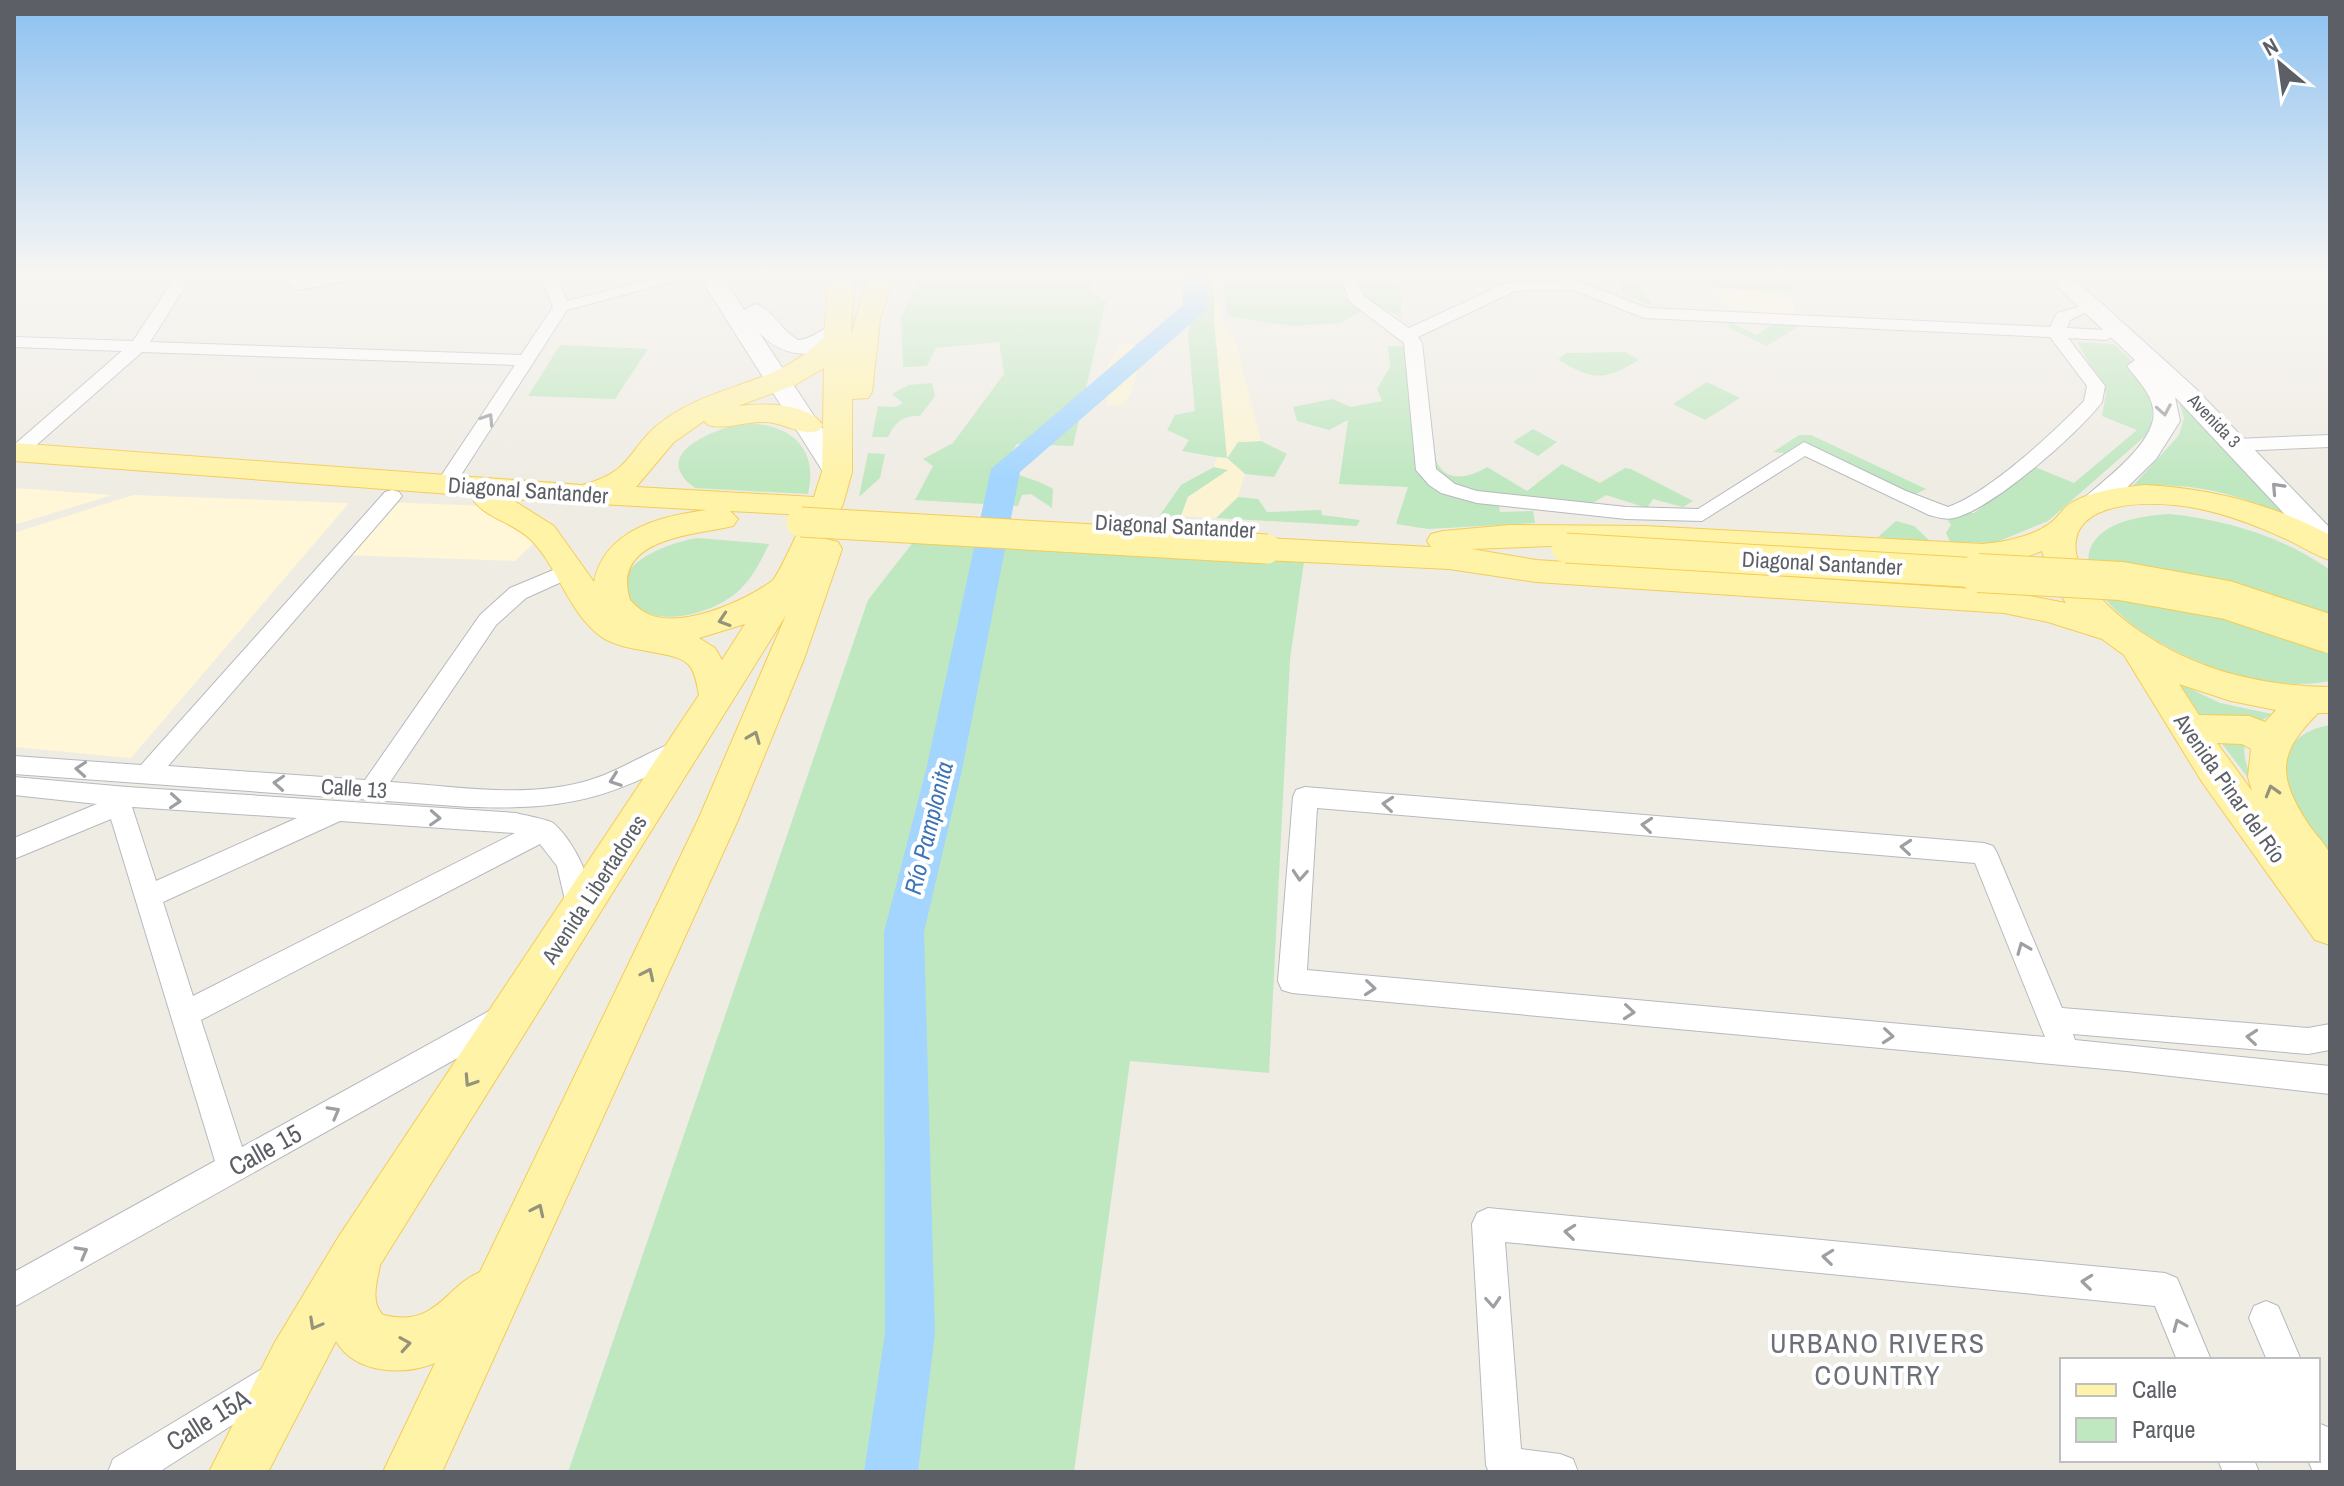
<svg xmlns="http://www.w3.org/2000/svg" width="2344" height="1486" font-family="'Archivo Narrow',sans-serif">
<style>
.commercial{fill:#fff7d8}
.green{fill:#bfe7c0}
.sand{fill:#fbf3d2}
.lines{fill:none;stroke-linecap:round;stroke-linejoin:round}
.river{fill:#a3d5ff;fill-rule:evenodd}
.street-casing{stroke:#b6b9be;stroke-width:2}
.secondary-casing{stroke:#b7bac0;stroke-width:2}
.primary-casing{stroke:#f5cc56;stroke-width:2}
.street{fill:#fff;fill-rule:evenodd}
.secondary{fill:#fff;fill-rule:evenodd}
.primary{fill:#fff3a8;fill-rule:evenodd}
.primary-bridge-far1-casing{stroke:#f5cc56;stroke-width:31;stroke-linecap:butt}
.primary-bridge-casing{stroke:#f5cc56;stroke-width:40;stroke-linecap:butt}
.primary-bridge-far1{stroke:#fff3a8;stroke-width:29}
.primary-bridge{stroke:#fff3a8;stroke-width:38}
.oneway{stroke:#9d9fa3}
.oneway2{stroke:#95937c}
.labels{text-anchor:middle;stroke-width:8;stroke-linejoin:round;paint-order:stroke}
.far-street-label{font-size:18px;fill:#5c5f65;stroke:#fff}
.street-label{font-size:22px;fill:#5c5f65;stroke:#fff}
.water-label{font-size:24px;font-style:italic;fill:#3d74b5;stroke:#fff}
.near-street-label{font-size:26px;fill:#5c5f65;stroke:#fff}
.near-neighbourhood-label{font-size:28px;letter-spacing:2px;fill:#6d7177;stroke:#fff}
</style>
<rect width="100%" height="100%" fill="#efece4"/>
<path class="commercial" d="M1711,288l78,5 7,21 -68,-5z
M14,488l98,7 -98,30z
M133,495l216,8 -218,255 -117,-11v-214z
M387,502l99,4 53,32 -24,23 -173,-6z"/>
<path class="green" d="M922,273h173l-2,19 13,9 -33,145 -56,-2 -15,22c16,11 35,13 51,23l-1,19 -21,-14 -9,1 -4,11 -103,-6 18,-34 -10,-7 30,-16 51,-69 -5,-32 -63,6 -9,18 -24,1 -2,-49z
M1199,273h16l-1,47 14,137 10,-15 23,-1 26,13 -13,23 -29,-3 -18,-15 -45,-8 7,-11 -22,-10 8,-15 20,-4 -7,-76z
M1223,273h117l5,24 17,14 -21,12 -51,3 -63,-10z
M1356,273h24l7,4 -2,2 12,7 4,-2v33c-20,-11 -46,-17 -45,-44z
M1619,273h138l37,11 -5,9 -150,-12 13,25 -31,-13z
M1778,320l24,4 -35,22 -38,-18 -1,-7 29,14z
M2077,342l37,2 25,24 15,30 -4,34 -102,89 -54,22 -44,-1 -4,-9 5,-8 -10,-15 33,3 61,-46 39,16 63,-53 -35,-14 4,-23z
M560,345l88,4 -33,50 -87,-3z
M1388,346h20l28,140 62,15 2,11 33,-1 2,12 -107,6 -32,-5 12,-37 -69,-3 9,-64 -19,10 -32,-9 -4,-14 39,-8 19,8 31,-6 -5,-12 13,-22z
M1625,352l14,8c-37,22 -45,20 -81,0l8,-7z
M1707,382l33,16 -35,22 -32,-16z
M932,383l3,13 -15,20c-17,-1 -25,6 -32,21h-16l6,-31 17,1 8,-4 -11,-9 16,-9z
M2179,402l110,114c-52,-22 -101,-36 -157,-29l47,-52 5,-17z
M745,423c45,1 74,24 63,71l-113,-6c-48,-34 21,-60 50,-65z
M1533,429l24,13 -19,14 -25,-14z
M1799,435h12l115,54 -14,7 -105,-41 -34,-3z
M868,453l17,1 -5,24 -21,19z
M1435,458c9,26 34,20 52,9l40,24 35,-27 38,19 25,-15 6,1 62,32 -10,6 -30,-8 -6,9 -41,-13 -13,8 -81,-3 -56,-8 -30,-33z
M1214,467l15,3 -41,27 -7,19 -21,-1 21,-30z
M1238,497l20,2 9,13 54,-2 1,5 38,5 -3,6 -141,-8z
M2169,514c58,6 113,22 161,56v111c-57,11 -122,-11 -171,-39 -80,-45 -111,-121 10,-128z
M1896,521l18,5 19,18 -55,-7z
M918,536l388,12 -16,111 -21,414 -139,-12 -56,411h-506l300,-872z
M698,538l71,6c-9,19 -18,37 -34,50 -25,20 -86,38 -106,3 -21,-35 47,-56 69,-59z
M2174,681l46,22 52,11c-43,24 -28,53 -7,86z
M2330,725v140c-12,-16 -34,-37 -40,-56 -14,-41 -7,-76 40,-84z"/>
<path class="sand" d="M1215,273h4l2,44 14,23 26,101 -23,1 -11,16 18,16 -7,23 -22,21 -35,-2 7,-19 40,-27 -14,-3 3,-10 10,1 -13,-138z
M1120,344h14c5,24 4,40 -10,60l-17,2v-39z"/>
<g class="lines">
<path class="river" d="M1184,273h24l-1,35 -4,5 -183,159 -58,298 -38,162 11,401 -17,139h-54l21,-139 -1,-401 42,-162 65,-301 191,-163z"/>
<defs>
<path id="street" d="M14,273h13l-13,6z
M178,273h16l-44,69 371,13 32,-48 -14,-34h16l12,28 109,-28h29l-138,37 -115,179h-14l-3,-4 80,-120 -373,-13 -118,104 -10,1v-12l108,-94 -108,-4v-10l119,4z
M288,273h16l-1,6 32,-6h36l-8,5 -64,12 -13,-6z
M1339,273h16l8,23 46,32 97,-45 69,-3 72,28 403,19 7,-14 24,-7 8,5 -19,9 -3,8 39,2 9,5 -9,5 -38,-2 37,48 -3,16c-24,32 -111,108 -148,116 -9,2 -17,-1 -25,-3l-124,-59 -103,65 -76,-2 -149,-16 -36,-10 -12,-8 -13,-15 -12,-127 -54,-41zM1573,290l71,28 406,19 37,49 -3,15c-30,31 -95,92 -136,106l-42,-16 -102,-49 -106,67 -72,-2 -149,-16 -22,-7 -19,-15 -14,-126 -4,-6 97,-46z
M2330,435v12l-94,4 -9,-6 9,-6z
M392,490l7,2 3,4 -3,4 -231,266 197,14 115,-165 30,-27 60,-25 7,2 4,5 -4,5 -51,23 -30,27 -106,157c65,4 140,18 203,-3 31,-10 59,-30 90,-40l9,3 3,6 -3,6c-87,46 -125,56 -223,53l-455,-33v-18l127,9 244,-273z
M14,777l113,10 389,26c7,2 34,7 37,10 21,17 49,71 35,98l-9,3 -9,-3 -13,-55 -17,-22 -339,176 41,127 249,-137 10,-4 10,4 4,9 -4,9 -497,279v-35l201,-111 -104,-342 -97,40v-21l83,-34 -83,-9zM132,807h1l164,11 -141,63zM340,821l175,12 -322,163 -30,-94z
M1305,787l679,56 9,3 4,7 65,155 246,20 22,-4v26l-22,4 -235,-20 2,6 255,26v28l-203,-23 -835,-78 -10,-3 -4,-9 15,-184 3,-7zM1317,808l658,55 70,174 -738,-67z
M1488,1208l677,65 12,5 34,82h-34l-22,-54 -650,-64 16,207 39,5 13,5 5,13h-89l-3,-7 -14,-241 5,-11z
M2266,1301l12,5 23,54h-34l-18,-42 5,-12z
M275,1361l12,5 5,12 -5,12 -128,82h-51l5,-13z
M2318,1423l12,5v44h-17l-5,-12h10z
M2218,1460h36l5,12h-36z"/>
<path id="secondary" d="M697,273h23l24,37 11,-6c17,4 26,27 43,36 19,-1 29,-20 49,-15l3,5c-23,33 -68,30 -92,1l93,141 -4,6 -10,2 -10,-2z
M2043,273h25l127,115 135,140v26l-10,-2 -145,-155 5,24 -24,38 -53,52 -10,3 -10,-3 -4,-6 4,-6c21,-19 77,-59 70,-91 -3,-17 -16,-28 -26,-42l8,-6z"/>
<path id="primary" d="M829,273h26l-4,62 18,-62h26l-15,46 -8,73 -4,6 -16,1v73l-9,32 -17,35 12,3 4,7 -38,110 -66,161 -296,652h-59l52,-109c-32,13 -80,11 -99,-22l-68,131h-59l66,-130 64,-106 360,-541c-2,-9 -3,-22 -10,-30 -13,-15 -63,-12 -86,-27 -35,-24 -44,-71 -73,-99 -16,-16 -44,-21 -56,-38l3,-5 -463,-35v-18l568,42c55,-14 45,-40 85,-67 52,-36 110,-32 157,-81zM824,368l-1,57c-16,-23 -61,-22 -85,-19l57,-21zM704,421l4,4c18,5 37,-4 56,-3 20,0 35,14 54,9l5,-6 -1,47 -8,25 -178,-10 38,-45zM511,499l196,11c-46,6 -102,19 -113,72l-40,-56zM730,511l76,4c-6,11 -27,60 -34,66 -27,20 -95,51 -128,31 -5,-3 -10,-8 -14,-12 -20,-63 67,-65 103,-74l5,-7zM786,615l-88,205 -218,452c-36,15 -43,56 -97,43 -13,-13 -6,-33 -3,-50zM745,624l-23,36 -7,-12 -16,-10z
M2144,485c65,3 128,19 186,50v25c-16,-5 -29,-14 -44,-21 -35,-16 -72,-30 -111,-34 -139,-12 -118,75 -25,133 55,35 116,48 180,49v26h-12c-39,39 -42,61 -11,109 6,10 16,19 22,30 5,12 1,75 1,93l-15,-5 -113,-158 -78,-127 -22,-16 -54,-17 -44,-9 -468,-31 -87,-13 -182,-9 -12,-4 -4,-7 4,-7 12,-4 164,9 -4,-6 4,-7 12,-3 67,-6 135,1 338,18c21,-2 48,-7 66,-20 8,-5 13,-15 22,-21 22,-13 49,-15 73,-18zM1578,545l405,21 30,-4 29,-11 8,27 16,25 -62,-12 -468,-31 -65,-11zM2179,684l52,17 45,9 -11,12 -16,-6 -50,-1zM2217,743l25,1 9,5 -3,28 4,14z"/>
</defs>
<use href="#street" class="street-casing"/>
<use href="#secondary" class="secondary-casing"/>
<use href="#primary" class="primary-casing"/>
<use href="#street" class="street"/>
<use href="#secondary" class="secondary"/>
<use href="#primary" class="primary"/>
<defs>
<path id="primary-bridge-far1" d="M801,522l466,27
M1566,548l446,27"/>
<path id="primary-bridge" d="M1978,573l143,8 106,19 103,34"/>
</defs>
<use href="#primary-bridge-far1" class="primary-bridge-far1-casing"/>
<use href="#primary-bridge" class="primary-bridge-casing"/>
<use href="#primary-bridge-far1" class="primary-bridge-far1"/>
<use href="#primary-bridge" class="primary-bridge"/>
</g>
<defs><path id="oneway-chevron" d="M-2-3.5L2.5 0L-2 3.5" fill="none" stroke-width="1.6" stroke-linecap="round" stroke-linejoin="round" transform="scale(2)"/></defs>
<g class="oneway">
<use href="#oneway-chevron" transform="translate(2164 410) rotate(80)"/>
<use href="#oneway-chevron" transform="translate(488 419) rotate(-57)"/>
<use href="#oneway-chevron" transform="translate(2277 488) rotate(-133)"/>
<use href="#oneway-chevron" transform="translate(81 769) rotate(-176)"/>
<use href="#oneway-chevron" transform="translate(615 780) rotate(160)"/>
<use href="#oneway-chevron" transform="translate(279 783) rotate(-176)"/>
<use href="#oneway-chevron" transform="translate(175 801) rotate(4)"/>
<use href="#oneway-chevron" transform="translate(1388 804) rotate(-175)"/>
<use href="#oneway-chevron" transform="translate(435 818) rotate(3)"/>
<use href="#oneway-chevron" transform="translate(1647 825) rotate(-175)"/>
<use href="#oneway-chevron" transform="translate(1906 847) rotate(-175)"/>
<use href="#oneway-chevron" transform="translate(1300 875) rotate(94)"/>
<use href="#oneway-chevron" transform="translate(2023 948) rotate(-112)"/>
<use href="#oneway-chevron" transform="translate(1370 988) rotate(5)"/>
<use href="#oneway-chevron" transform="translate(1629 1012) rotate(5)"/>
<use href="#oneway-chevron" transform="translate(1888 1036) rotate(5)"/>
<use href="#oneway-chevron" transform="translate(2252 1037) rotate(-175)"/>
<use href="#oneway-chevron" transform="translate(334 1112) rotate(-29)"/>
<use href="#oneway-chevron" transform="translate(1570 1232) rotate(-174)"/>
<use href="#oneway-chevron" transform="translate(82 1252) rotate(-29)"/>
<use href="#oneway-chevron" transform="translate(1828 1257) rotate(-174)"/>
<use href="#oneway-chevron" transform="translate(2087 1282) rotate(-174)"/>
<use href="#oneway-chevron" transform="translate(1493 1302) rotate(86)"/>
<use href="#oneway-chevron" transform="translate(2179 1325) rotate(-113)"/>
</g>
<g class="oneway2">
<use href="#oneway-chevron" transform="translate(724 620) rotate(162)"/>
<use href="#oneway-chevron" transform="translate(754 737) rotate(-68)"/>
<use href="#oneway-chevron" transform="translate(2272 791) rotate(-106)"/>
<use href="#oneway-chevron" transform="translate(648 974) rotate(-65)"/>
<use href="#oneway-chevron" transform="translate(470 1081) rotate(123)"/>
<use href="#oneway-chevron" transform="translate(538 1210) rotate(-65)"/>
<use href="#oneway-chevron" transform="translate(315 1324) rotate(119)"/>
<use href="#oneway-chevron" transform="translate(405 1344) rotate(-9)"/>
</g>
<linearGradient id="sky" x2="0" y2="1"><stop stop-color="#8cc1f1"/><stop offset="0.57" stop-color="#f8f6f3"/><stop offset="1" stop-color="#f8f6f3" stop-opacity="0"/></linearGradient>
<rect width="2344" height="481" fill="url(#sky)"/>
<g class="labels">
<g class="far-street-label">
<text transform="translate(2214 421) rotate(46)" y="6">Avenida 3</text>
</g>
<g class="street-label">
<text transform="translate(528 490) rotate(4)" y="8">Diagonal Santander</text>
<text transform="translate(1175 526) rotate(3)" y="8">Diagonal Santander</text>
<text transform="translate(1822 563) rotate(3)" y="8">Diagonal Santander</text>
<text transform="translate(354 788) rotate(4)" y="8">Calle 13</text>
<text transform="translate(2230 788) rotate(55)" y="8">Avenida Pinar del Río</text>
<text transform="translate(594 889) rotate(-57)" y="8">Avenida Libertadores</text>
</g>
<g class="water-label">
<text transform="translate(929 828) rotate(-76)" y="8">Río Pamplonita</text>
</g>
<g class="near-street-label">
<text transform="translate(265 1150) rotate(-29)" y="9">Calle 15</text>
<text transform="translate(208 1420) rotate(-32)" y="9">Calle 15A</text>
</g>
<g class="near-neighbourhood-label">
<text x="1878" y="1353">URBANO RIVERS<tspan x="1878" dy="32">COUNTRY</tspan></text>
</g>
</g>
<rect width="2344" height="1486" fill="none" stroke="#5c5f65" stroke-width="32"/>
<rect x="2060" y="1358" width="260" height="104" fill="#ffffff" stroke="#bebfc1" stroke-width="2"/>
<rect x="2076" y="1384" width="40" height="12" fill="#fff3a8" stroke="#bebfc1" stroke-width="2"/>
<text x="2132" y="1398" font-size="24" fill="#5c5f65">Calle</text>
<rect x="2076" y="1418" width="40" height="24" fill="#bfe7c0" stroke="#bebfc1" stroke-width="2"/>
<text x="2132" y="1438" font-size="24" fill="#5c5f65">Parque</text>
<g transform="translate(2280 64) rotate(331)" stroke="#ffffff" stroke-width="6" paint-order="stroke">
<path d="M0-6L14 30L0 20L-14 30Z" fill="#5c5f65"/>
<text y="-12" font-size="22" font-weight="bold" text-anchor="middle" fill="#5c5f65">N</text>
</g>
</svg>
